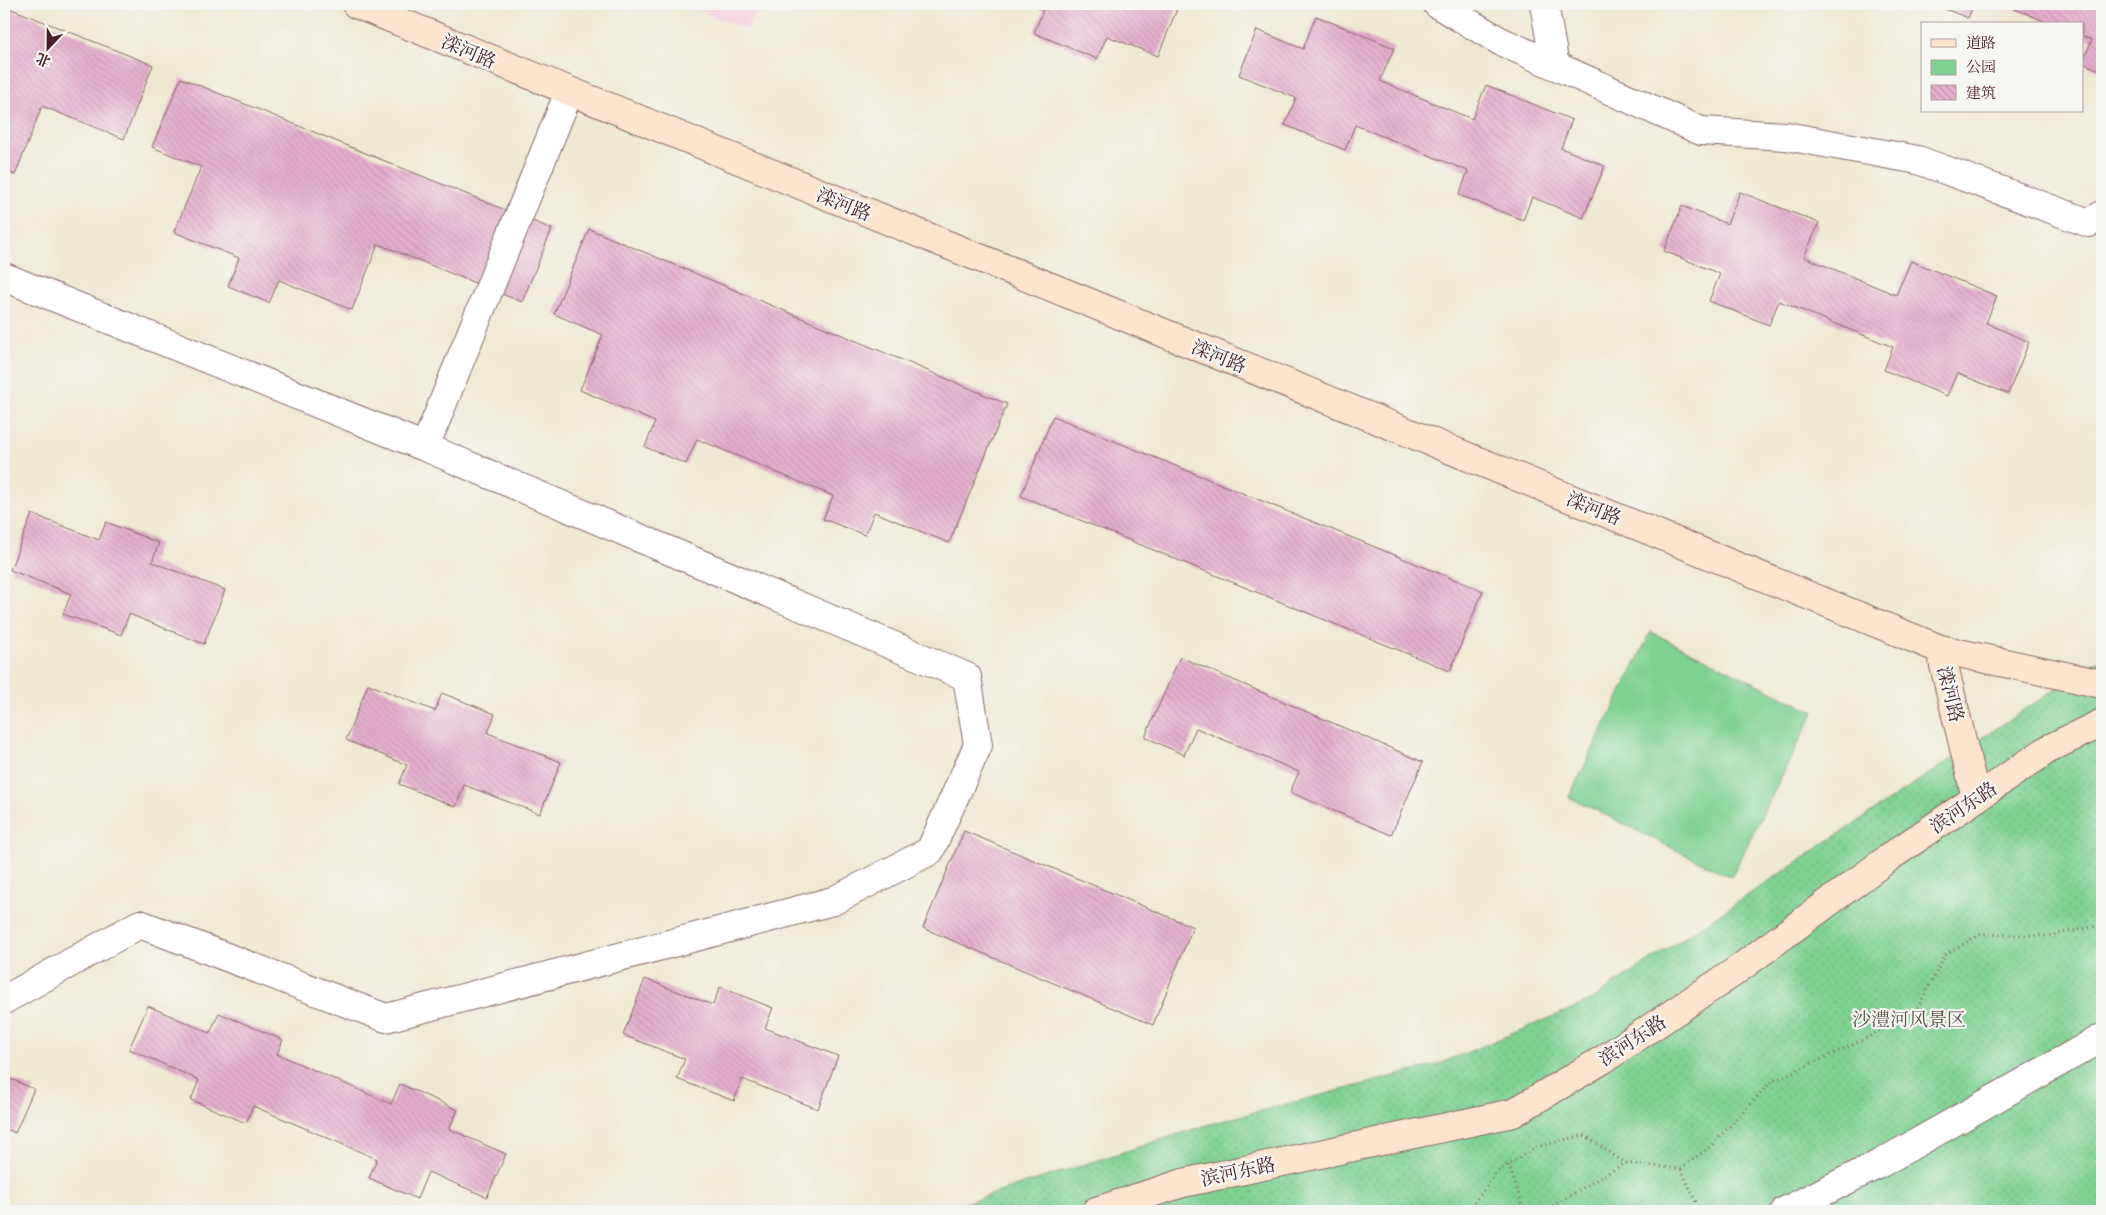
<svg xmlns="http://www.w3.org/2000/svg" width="2106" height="1215" font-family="'IM FELL DW Pica','Noto Serif SC',serif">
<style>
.built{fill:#f4cfdd}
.green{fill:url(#green-dots);stroke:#64785f}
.pitch{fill:#7fd193;stroke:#64785f}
.building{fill:url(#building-back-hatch)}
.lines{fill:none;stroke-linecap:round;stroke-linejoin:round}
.street-casing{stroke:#846666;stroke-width:30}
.secondary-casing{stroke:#846666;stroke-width:30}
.path{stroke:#846666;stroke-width:3;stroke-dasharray:1 4;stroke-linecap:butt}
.street{stroke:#fff;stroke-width:28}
.secondary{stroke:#fbe5cf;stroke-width:28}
.labels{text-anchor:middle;stroke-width:4.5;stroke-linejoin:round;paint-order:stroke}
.street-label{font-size:19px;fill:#4a1f2b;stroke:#f6f6f2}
.park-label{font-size:19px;fill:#5a544a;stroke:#f6f6f2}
</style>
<defs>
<pattern id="green-dots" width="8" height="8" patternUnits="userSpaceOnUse" patternTransform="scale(1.25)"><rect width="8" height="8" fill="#7fd193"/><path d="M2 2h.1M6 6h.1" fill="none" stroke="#6fb37f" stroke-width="1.8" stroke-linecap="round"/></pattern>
<pattern id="building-back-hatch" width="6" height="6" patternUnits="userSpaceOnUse" patternTransform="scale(1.25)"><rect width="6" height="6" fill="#e3aecc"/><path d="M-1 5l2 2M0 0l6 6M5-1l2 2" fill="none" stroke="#c495af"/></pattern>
</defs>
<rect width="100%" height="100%" fill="#f6f6f2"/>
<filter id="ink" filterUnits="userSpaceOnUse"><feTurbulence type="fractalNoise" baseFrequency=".02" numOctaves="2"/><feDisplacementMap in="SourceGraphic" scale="10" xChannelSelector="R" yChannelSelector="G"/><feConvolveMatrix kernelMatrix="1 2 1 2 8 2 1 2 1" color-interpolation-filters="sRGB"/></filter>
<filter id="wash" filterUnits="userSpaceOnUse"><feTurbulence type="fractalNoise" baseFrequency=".0096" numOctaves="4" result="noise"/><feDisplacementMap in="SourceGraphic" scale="20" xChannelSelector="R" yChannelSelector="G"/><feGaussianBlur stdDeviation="1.12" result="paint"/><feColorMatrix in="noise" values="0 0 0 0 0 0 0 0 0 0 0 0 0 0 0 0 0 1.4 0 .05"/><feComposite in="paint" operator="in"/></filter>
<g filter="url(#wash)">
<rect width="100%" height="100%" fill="#efe9d3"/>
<path class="built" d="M683,4h75l-10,26z"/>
<path class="green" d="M2102,658v553h-1162l270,-87 227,-59 151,-63z"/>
<path class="pitch" d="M1651,632l163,80 -83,165 -162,-80z"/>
<g id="blocks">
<path class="building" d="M1028,4h151l-21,52 -51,-20 -10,23 -63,-26 9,-23z
M1932,4h42l-6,14z
M2003,4h99v67l-20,-8 10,-23 -10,-4v-12h-31z
M4,6l149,59 -29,74 -82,-33 -27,69 -11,-5z
M1316,16l78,32 -14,33 92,38 14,-34 86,35 -11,28 44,18 -22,52 -51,-21 -9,23 -64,-25 9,-24 -113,-46 -10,25 -60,-25 11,-27 -57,-23 18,-45 46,19z
M181,78l371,151 -30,73 -144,-58 -26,66 -73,-30 -10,23 -41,-17 11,-28 -65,-26 27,-65 -49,-20z
M1740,192l79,31 -15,34 92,38 15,-34 86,35 -11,27 43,19 -21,52 -51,-21 -10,23 -63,-26 9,-23 -114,-46 -10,24 -60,-24 11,-27 -56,-23 18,-45 45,18z
M589,229l418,175 -58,139 -75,-31 -9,23 -42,-16 10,-23 -136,-57 -11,25 -41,-17 10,-25 -75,-32 23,-55 -49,-21z
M1053,416l430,175 -33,80 -429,-175z
M32,514l67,26 7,-18 53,21 -7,19 73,28 -21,54 -75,-30 -8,21 -58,-21 8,-20 -61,-24z
M1180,657l243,105 -32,73 -101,-43 9,-20 -103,-44 -12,27 -39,-18z
M368,684l67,27 7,-18 53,21 -7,19 73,29 -21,52 -76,-29 -8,22 -57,-23 8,-19 -61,-25z
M964,831l229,96 -40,98 -230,-97z
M645,979l68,26 7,-18 53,21 -8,20 73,28 -20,53 -76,-30 -8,22 -57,-22 8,-20 -62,-24z
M148,1006l62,27 9,-20 64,27 -6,14 114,50 9,-20 58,26 -9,19 57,25 -19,43 -59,-25 -11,27 -48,-21 8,-19 -124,-53 -7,17 -55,-23 8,-20 -70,-31z
M4,1076l30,13 -19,44 -11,-5z"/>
</g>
</g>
<g filter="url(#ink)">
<use href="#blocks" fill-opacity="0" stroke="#846666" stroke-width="1"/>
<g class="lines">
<defs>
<path id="street" d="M1437,4l63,37 201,90 85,5 132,24 171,63 13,-8
M1544,4l11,62
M4,277l421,170 144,-355
M4,1000l136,-76 246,94 447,-117 97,-50 48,-106 -11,-68 -542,-230
M1785,1211l96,-48 221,-125"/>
<path id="secondary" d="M356,4l1584,645 36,149
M1940,649l162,35
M1096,1211l87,-28 330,-70 91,-54 129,-86 161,-119 156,-106 52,-25"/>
</defs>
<use href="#street" class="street-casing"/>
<use href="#secondary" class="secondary-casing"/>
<path class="path" d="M1509,1165l15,46
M1681,1169l19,42
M1468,1211l29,-39 39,-25 48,-12 41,28 56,6 32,-25 58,-62 96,-44 51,-31 28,-53 35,-20 67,2 54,-11
M1544,1211l81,-48"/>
<use href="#street" class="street"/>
<use href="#secondary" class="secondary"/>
</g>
</g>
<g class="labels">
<g class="street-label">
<text transform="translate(469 51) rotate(23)" y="7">滦河路</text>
<text transform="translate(844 204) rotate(22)" y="7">滦河路</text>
<text transform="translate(1219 356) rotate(22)" y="7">滦河路</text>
<text transform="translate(1594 508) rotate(22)" y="7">滦河路</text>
<text transform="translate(1951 694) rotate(76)" y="7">滦河路</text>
<text transform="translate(1963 807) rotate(-34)" y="7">滨河东路</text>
<text transform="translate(1632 1040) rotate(-33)" y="7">滨河东路</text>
<text transform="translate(1238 1171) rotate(-12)" y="7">滨河东路</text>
</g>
<g class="park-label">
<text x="1909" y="1026">沙澧河风景区</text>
</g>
</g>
<rect width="2106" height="1215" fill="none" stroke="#f6f6f2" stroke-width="20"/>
<rect x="1921" y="22" width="162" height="90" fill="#f6f6f2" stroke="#b1a0a2"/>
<rect x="1931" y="39" width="25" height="8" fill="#fbe5cf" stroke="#b1a0a2"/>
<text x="1966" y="48" font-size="15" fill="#4a1f2b">道路</text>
<rect x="1931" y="60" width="25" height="15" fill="#7fd193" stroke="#b1a0a2"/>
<text x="1966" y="72" font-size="15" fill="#4a1f2b">公园</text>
<rect x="1931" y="85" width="25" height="15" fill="url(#building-back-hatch)" stroke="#b1a0a2"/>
<text x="1966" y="98" font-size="15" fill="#4a1f2b">建筑</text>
<g transform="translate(48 48) rotate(202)" stroke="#f6f6f2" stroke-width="4" paint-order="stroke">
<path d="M0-4L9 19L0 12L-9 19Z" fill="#4a1f2b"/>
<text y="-8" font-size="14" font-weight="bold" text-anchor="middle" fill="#4a1f2b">北</text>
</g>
</svg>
